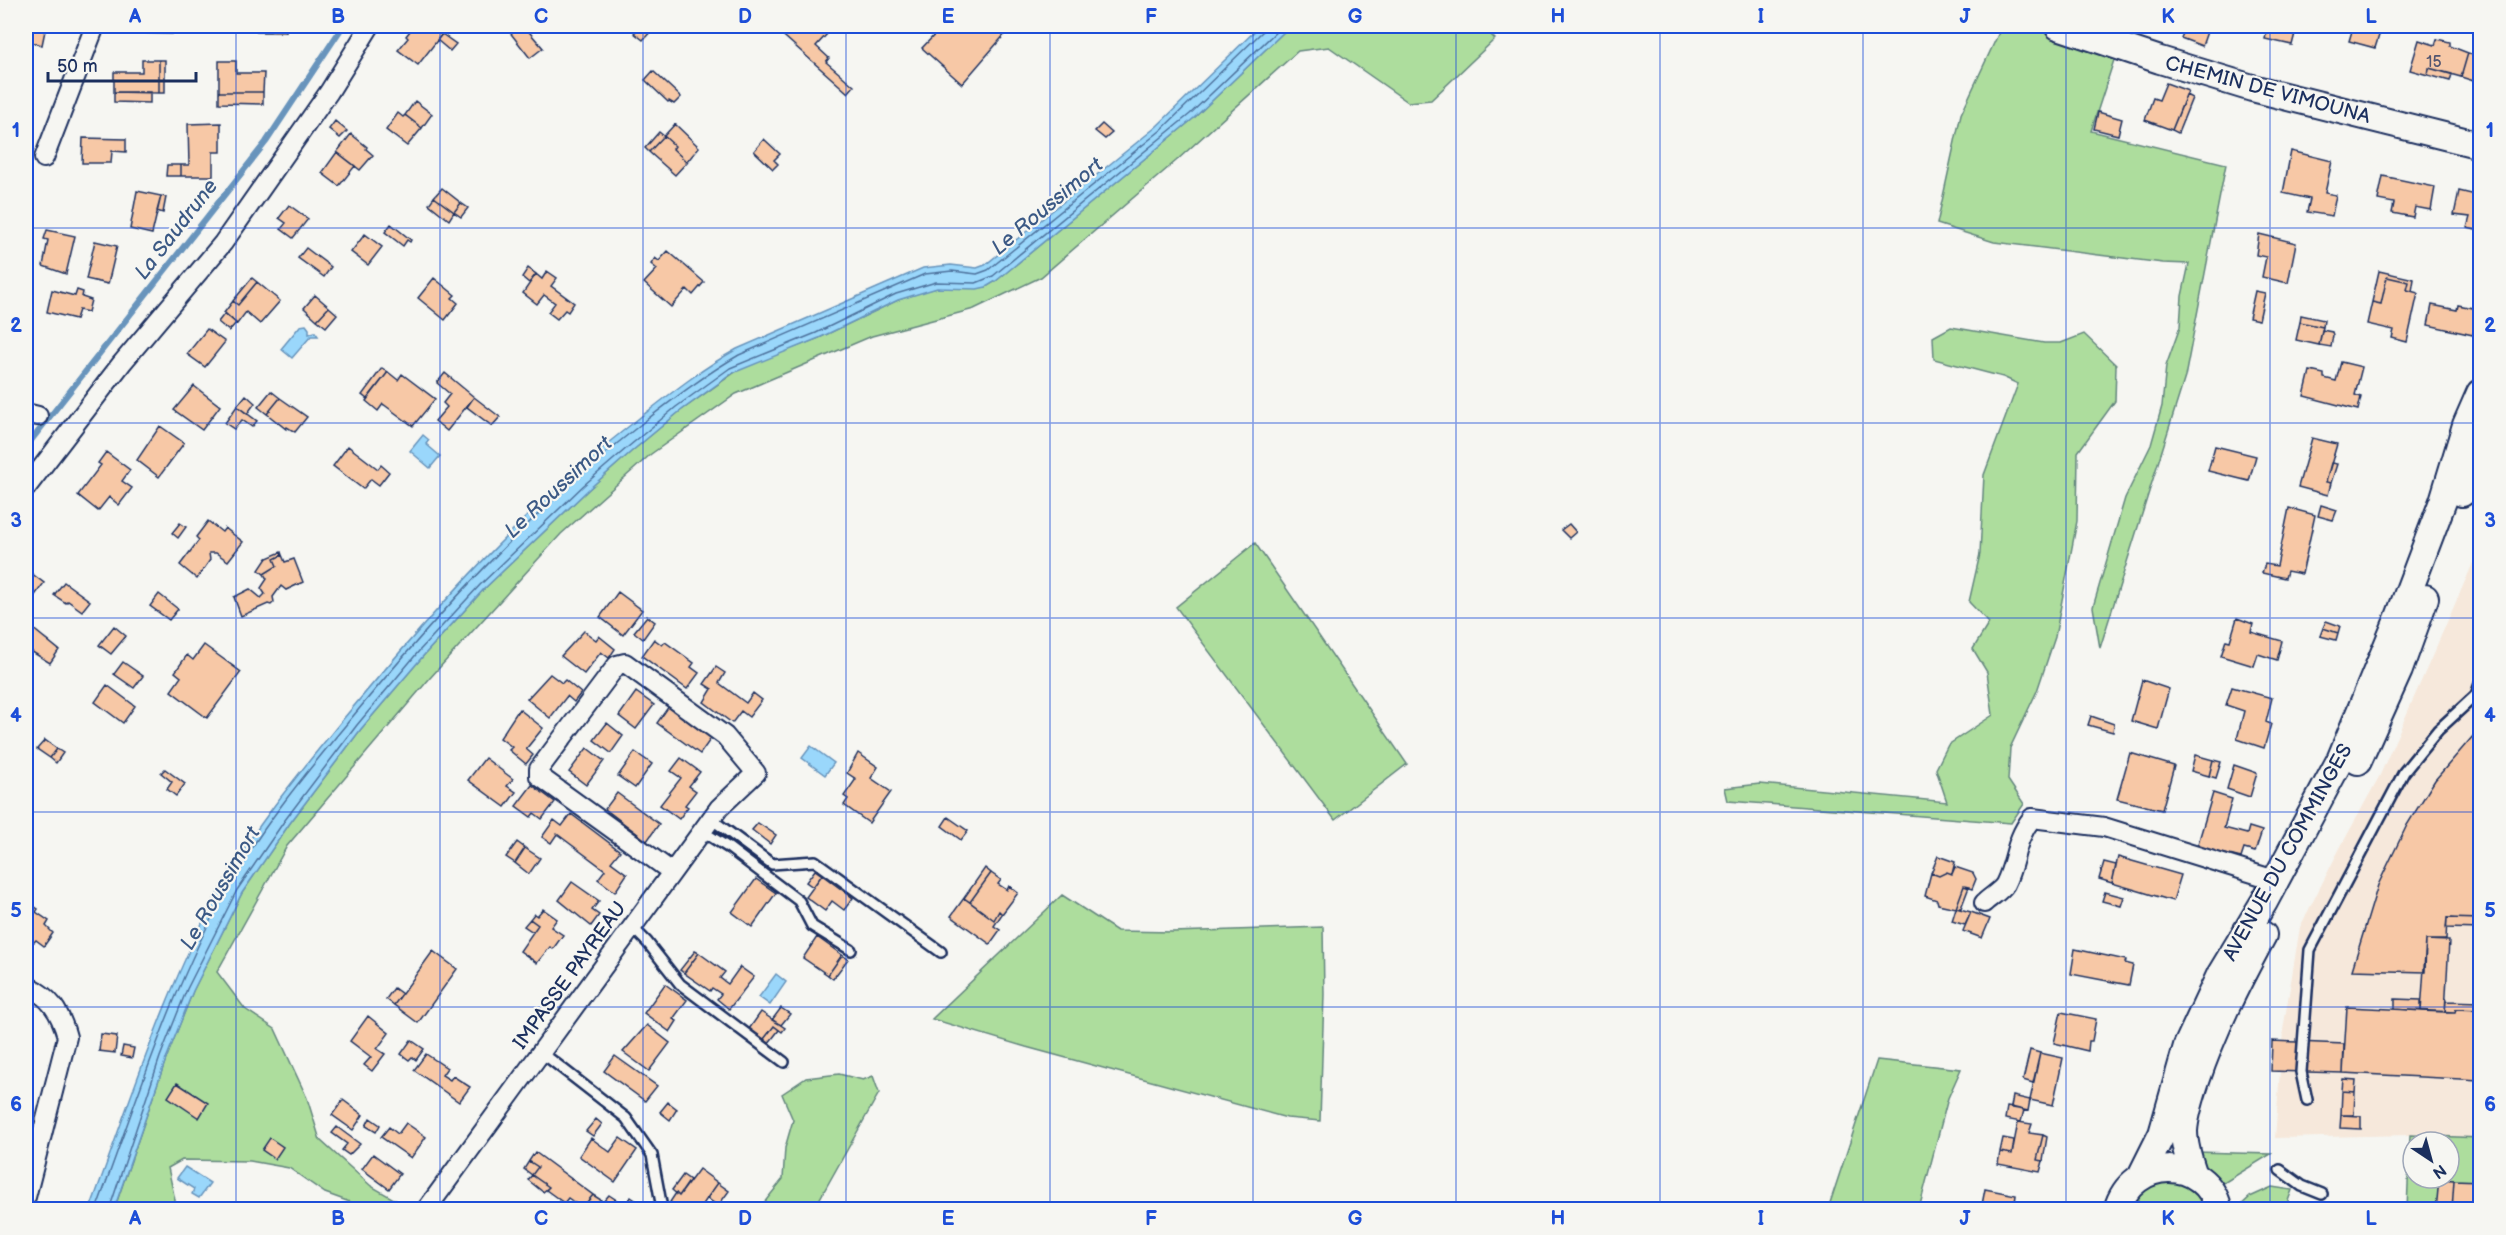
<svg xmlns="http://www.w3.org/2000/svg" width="2506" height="1235" font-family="'Balsamiq Sans',sans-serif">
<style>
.built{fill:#f6e8db}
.green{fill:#addd9d;stroke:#64867e;stroke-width:1.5;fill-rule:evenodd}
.water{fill:#9ad7fb;stroke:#6794bc;stroke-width:1.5}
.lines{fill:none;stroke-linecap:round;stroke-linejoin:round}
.shore{stroke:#4e729d;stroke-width:1.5}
.stream{stroke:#6794bc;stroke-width:6}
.building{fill:#f7c8a6;stroke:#1b2f5e;stroke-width:1.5}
.lane-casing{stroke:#1b2f5e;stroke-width:14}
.street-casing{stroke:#1b2f5e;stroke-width:22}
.secondary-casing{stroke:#1b2f5e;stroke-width:30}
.lane{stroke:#f6f6f2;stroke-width:9}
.street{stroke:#f6f6f2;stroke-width:18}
.secondary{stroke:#f6f6f2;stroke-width:26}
.grid{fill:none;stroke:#1d4ed8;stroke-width:1.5;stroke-opacity:0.55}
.labels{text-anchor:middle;stroke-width:4.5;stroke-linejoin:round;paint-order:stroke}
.number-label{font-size:16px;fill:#525570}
.street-label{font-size:20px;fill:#1b2f5e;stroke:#f6f6f2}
.water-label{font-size:21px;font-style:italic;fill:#3b5985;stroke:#f6f6f2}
.neatline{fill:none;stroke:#1d4ed8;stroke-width:2}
.grid-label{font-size:20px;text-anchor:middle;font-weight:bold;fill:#1d4ed8}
</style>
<rect width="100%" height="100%" fill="#f6f6f2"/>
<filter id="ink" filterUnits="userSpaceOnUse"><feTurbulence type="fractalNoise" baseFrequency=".0167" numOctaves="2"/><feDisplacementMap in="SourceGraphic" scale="12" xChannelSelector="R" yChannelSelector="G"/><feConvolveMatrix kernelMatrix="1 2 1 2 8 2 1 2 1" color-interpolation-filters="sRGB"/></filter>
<g filter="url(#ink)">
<path class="built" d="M2480,547v591l-70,-3 -135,3 8,-108 17,-103 40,-79 40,-73z"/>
<path class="green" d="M1290,26h192l13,13 -64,61 -23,2 -79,-55 -31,4 -122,110 -135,116 -67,32 -102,27 -136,58 -85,60 -90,80 -131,144 -143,168 -70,126 28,37 30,20 32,69 13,42 51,46 35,20 -4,3h-33l-44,-16 -36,-25 -39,-7 -68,-1 -14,8 9,41 -63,1 52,-151 27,-68 49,-98 48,-70 71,-94 63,-74 60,-66 105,-100 43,-38 47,-39 62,-44 78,-30 79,-38 26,-9 13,-3 49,-1 10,-6 198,-163z
M2002,26h32l81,31 -24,74 135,33 -41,213 -85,271 -7,-41 32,-109 26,-53 11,-39 4,-40 14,-39 2,-31 7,-32 -26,-1 -169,-21 -57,-18 24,-110z
M1951,327l93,16h17l23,-9 32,31 -1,36 -37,51 -1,69 -22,116 -18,54 -27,57 -2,32 16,24 -13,19 -283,-22 -3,-13 35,-4 187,18 -11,-33 12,-24 45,-30 -6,-43 -14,-23 16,-26 -20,-21 11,-48 4,-79 34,-91 -15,-7 -69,-18 -1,-22z
M1255,543l152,221 -72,56 -159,-213z
M1062,895l55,36 56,1 150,-5 1,67 -4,127 -33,-3 -261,-71 -94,-28z
M1877,1060l84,9 -13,29 -29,111h-91z
M839,1074l24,6 10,-4 6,17 -65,116h-55l24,-30 2,-31 8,-28 -11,-26 24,-16z
M2410,1135l70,3v71l-73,1zM2413,1142h36v36h-36z
M2195,1152l76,2 -49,30 -19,-19z
M2173,1180c17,8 26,13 34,30h-79l1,-5 23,-22z
M2272,1187l20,3 -7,19h-48l13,-12z"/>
<path class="water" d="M1260,26h30l-96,92 -198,163 -10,6 -9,2 -40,-1 -39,12 -79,38 -86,35 -54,39 -47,39 -43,38 -105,100 -60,66 -63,74 -71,94 -48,70 -49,98 -27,68 -52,150h-24c41,-110 76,-223 133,-326 34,-60 78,-112 121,-165 89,-107 183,-213 294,-299 32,-25 63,-50 99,-70l186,-81 28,-3 26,3 8,-3 171,-138z
M306,325l3,4v5l6,-2 3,4h-7l-19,22 -11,-9 19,-23z
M423,435l6,5 -3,4 14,12 -10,12 -20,-17z
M811,746l23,17 -9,12 -23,-17z
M776,974l10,8 -16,23 -11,-8z
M185,1167l25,16 -11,15 -7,-4 2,-5 -17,-11z"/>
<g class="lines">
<path class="shore" d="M96,1210c41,-110 76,-223 133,-325 33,-59 77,-112 120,-164 89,-108 185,-213 296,-300 31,-24 61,-47 94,-66l186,-81 27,-3 25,3 11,-4 172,-139 102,-99 2,-6
M109,1210l51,-153 27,-68 50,-99 48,-70 72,-95 62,-74 61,-66 104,-100 44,-38 48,-40 54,-39 86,-35 80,-39 40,-12 40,1 17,-7 197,-162 92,-88"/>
<path class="stream" d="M26,447l240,-305 77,-116"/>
</g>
<path class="building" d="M26,26h20l-4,19 -15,-4 -1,4z
M136,26h36v8l-36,-1z
M257,26h29v6h-29z
M414,26h19l10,7 -25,32 -20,-15 10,-12 -2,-2z
M514,26h10l19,22 -13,10 -22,-28z
M641,26h10l3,2 -11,12 -9,-7z
M781,26h22l7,6 8,-6 9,8 -11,12 13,12 -3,4 28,24 -6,7 -71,-63z
M943,26h69l-50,58 -40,-36z
M2186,26h23l-7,20 -21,-8z
M2268,26h29l-5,19 -27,-6z
M2350,26h35h-3l-7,22 -26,-7 3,-10h-3z
M442,34l14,10 -6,7 -13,-11z
M2437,39l13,3v4l18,7 -7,24 -32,-9 -1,7 -18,-5 9,-30 16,5z
M2468,53l12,4v26l-19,-6z
M142,60h17v33l-45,-1v-20h28z
M159,60h6v33h-6z
M219,61h17v12h28l-1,19h-44z
M2429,68l23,6 -2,7 -22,-6z
M653,71l28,26 -7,7 -5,-3 -1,1 -23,-22z
M2166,83l22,8 -16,39 -27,-10 8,-22 6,2z
M114,92h36v11l-36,-1z
M219,92h44v12l-44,-1z
M2186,95l6,3 -14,35 -6,-3z
M415,101l17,13 -10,14 -17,-13z
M2098,112l24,7 -4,16 -24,-6z
M398,113l5,4 2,-2 17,13 -15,18 -21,-16z
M26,120l8,4 -8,23z
M335,121l12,10 -7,7 -11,-9z
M221,123v29h-8v24h-32v-11h8l-1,-41z
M675,124l24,23 -12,15 -14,-13 2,-3 -11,-10z
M1102,124l10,9 -7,6 -10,-8z
M659,132l5,4 -15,16 -4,-4z
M351,134l16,13 -1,2 7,6 -13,15 -23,-18z
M664,136l11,10 -2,3 14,13 -12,13 -26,-23z
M83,138l43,1v13l-14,-1 -1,12h-29z
M764,139l16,15 -6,6 4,4 -5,5 -19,-18z
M2291,151l41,10 -7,32 11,2 -4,21 -25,-4 3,-13 -27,-6z
M337,152l18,14 -16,20 -17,-13z
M167,165h14v11h-15z
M2383,176l52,11 -4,23 -16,-3 -2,10 -21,-4 2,-10 -16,-3z
M442,188l19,15 -7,9 -20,-15z
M137,191l24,5 -9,38 -22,-5z
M2459,191l21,5v35l-13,-3 3,-11 -16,-2z
M161,196l5,1 -3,16 -6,-2z
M434,197l20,15 -5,8 -20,-16z
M461,203l7,5 -7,9 -7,-5z
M289,205l19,14 -15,19 -12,-9 5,-6 -7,-5z
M391,224l20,16 -1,2 -3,-2 -4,6 -18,-14z
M47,230l28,6 -9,38 -23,-8 5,-26 -4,-1z
M365,234l17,13 -14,18 -17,-13z
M2259,234l37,9 -8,40 -26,-6 4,-20 -10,-2z
M95,241l22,5 -9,38 -22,-5z
M306,248l25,19 -7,10 -26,-19z
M668,251l36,31 -11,13 -6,-6 -16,18 -27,-24 13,-14 -6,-5 4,-6 4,3z
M528,268l8,6 -7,9 -7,-6z
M547,271l10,7 -6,8 23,17 -6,9 -3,-2 -8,9 -9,-7 7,-9 -11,-8 -7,9 -14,-11 13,-19 6,5z
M2379,271l35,8 -2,12 -5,-1 2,-8 -22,-5 -6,27 -9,-2z
M2387,277l22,5 -2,8 11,3 -11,49 -15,-4 2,-8 -27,-6 5,-22 9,2z
M252,278l5,4 -19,23 -5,-4z
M434,278l21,17 -3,3 6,5 -13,17 -27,-22z
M257,282l23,19 -20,23 -14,-12 -9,12 -13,-11 9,-12 5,4z
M52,290l23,6 2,-6 6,2 -1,5 9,3 -3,12 -9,-2 -3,9 -29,-7z
M2255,291l10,2 -6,27 -10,-2z
M315,295l14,12 -12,13 -13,-12z
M2432,305l25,5 1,-5 20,4 -5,26 -45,-10z
M329,307l8,7 -11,13 -9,-7z
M225,313l11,10 -7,8 -11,-9z
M2301,315l23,5 -1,7 -23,-5z
M2300,322l23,5 -4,18 -23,-5z
M207,329l18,13 -20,25 -18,-13z
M2322,330l10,2 1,3 -2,12 -12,-2z
M2341,362l21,5 -7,28 6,2 -3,13 -54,-14 6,-25 14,3v4l12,3z
M382,368l6,4 -21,27 -5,-4z
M388,372l10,8 4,-6 33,25 -22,27 -30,-22 -5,7 -12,-10z
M445,373l29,24 -27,34 -12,-10 12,-14 -4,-4 7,-9 -13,-11z
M194,386l26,20 -18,24 -28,-20z
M271,391l9,7 -13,16 -9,-7z
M246,395l9,8 -8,11 -10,-8z
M474,397l26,20 -8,9 -25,-19z
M280,398l27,19 -12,15 -8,-5 -1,2 -19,-15z
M237,406l20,15 -5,6 -10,-7 -8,9 -9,-6z
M160,426l24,17 -25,34 -22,-17z
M2312,438l25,6 -11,38 5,1 -3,12 -30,-8z
M348,446l30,23 3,-4 8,7 -10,13 -8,-6 -8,10 -30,-23z
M2215,446l41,10 -7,25 -41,-10z
M106,452l24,18 -8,11 10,7 -13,17 -10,-8 -11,14 -20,-16 23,-30 -3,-2z
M2331,463l6,1 -6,19 -5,-1z
M2321,505l16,5 -4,10 -15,-4z
M2289,508l26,7 -13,59 -15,-3 -2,7 -23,-5 3,-9 12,2z
M208,521l14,11 3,-4 18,14 -15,19 -12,-8h-7l1,7 -13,19 -17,-14 19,-25 -3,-3z
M180,523l6,4 -8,11 -6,-5z
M1569,524l7,8 -7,6 -8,-8z
M281,552l1,3 -8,4 3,7 -13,8 -5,-4 8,-12z
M282,555l3,7 9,-3 9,23 -17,8 -5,-4 -8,11 1,5 -3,3 -3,-1 -27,12 -7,-19 16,-8 11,9 4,-4 -4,-6 6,-9 -3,-5 13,-8 -3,-7z
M27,570l17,13 -14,19 -4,-4z
M64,582l26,19 -8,10 -14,-10 -2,2 -12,-8z
M618,592l24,18 -19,25 -23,-18z
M159,594l19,15 -9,11 -19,-14z
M647,616l8,6 -12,17 -9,-7z
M2237,618l16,6 -2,8 31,9 -5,19 -19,-6 -4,12 -33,-10 5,-16 4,1z
M2326,621l14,5 -2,7 -15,-5z
M26,623l33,27 -9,13 -21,-13 -3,2z
M114,626l12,10 -15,18 -12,-9z
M2323,628l15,5 -2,7 -16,-4z
M584,631l12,9 3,-4 16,13 -6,9 -8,-6 -17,22 -23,-18z
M654,639l8,6 3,-3 29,21 -3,4 8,6 -12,16 -45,-33z
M204,645l37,27 -34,46 -36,-27 10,-14 -6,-5 12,-17 6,5z
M123,662l20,14 -9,12 -20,-14z
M716,667l9,6 -6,10 27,20 7,-10 9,7 -13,17 -8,-6 -9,12 -28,-21 8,-13 -8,-5z
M550,674l12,9 3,-3 16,13 -7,9 -7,-6 -17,22 -23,-19z
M2142,680l27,9 -11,40 -27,-8z
M107,685l28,21 -12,17 -28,-21z
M2232,687l40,11 -6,24 5,2 -7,24 -27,-9 7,-28 -18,-6z
M636,692l18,13 -18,24 -17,-13z
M669,706l43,31 -12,17 -43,-31z
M519,709l24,19 -17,21 7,6 -7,9 -17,-14 3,-3 -12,-9z
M2091,716l23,8 -1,8 -25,-7z
M607,723l16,13 -12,17 -17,-13z
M2480,728v191l-33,-1 -1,22h-20l-1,32 -73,-2 26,-85 29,-60 28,-45z
M45,740l12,9 -7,9 -13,-9z
M587,748l17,13 -18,24 -17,-13z
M57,749l6,4 -7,10 -6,-5z
M635,752l17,12 -17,24 -17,-12z
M858,753l20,14 -7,11 20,14 -22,31 -25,-18 4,-6 -4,-3 12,-17 -9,-6z
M2130,753l44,13 -12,44 -45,-11z
M2195,755l18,5 -4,16 -18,-5z
M485,758l28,21 -6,7 9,6 -11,15 -37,-27z
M681,758l19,14 -11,14 7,5 -11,14 3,2 -9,12 -19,-14 21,-27 -10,-7z
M2213,760l8,2 -5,16 -7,-2z
M2234,765l23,8 -7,24 -23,-8z
M165,769l20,15 -9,12 -9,-7 5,-7 -11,-9z
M532,785l23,17 -13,17 -8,-6 -3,4 -15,-11z
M617,793l42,31 -12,17 -42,-32z
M2213,793l19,6 -8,29 23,6 2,-7 13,4 -7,21 -11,-3 -3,9 -44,-11z
M571,814l49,37 -9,11 16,12 -12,18 -17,-13 7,-9 -48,-36 -6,9 -9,-6 12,-17 8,6z
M948,817l20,14 -7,9 -19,-14z
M758,823l18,12 -6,9 -18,-14z
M517,842l8,6 -10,15 -9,-6z
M525,848l15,10 -11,16 -14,-11z
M1938,856l17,6 -3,12 -5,-2 -8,4 -8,-3z
M2118,857l63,18 -8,26 -61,-18z
M2104,862l12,3 -4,18 -13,-4z
M1955,867l18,6 3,6 -4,10 -8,-3 -8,22 -18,-4 -1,-4 -12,-4 6,-23 8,3 8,-4 5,2z
M985,868l6,5 -21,29 -6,-4z
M815,870l7,5 -9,12 -7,-5z
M991,873l10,7 -3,4 9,6 2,-4 9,7 -16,21 -3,-3 -5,9 -24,-18z
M822,875l31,23 -9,12 -12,-9 -7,10 -19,-14z
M756,879l20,14 -24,34 -20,-15z
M572,882l27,19 -7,9 7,5 -8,11 -32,-26z
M1964,886l5,1 -8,21h-5z
M2105,892l19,5 -3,9 -19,-5z
M964,898l30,22 5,-9 3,3 -8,12 6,4 -10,14 -39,-28z
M26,901l12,8 -2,3 13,9 -3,5 7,7 -9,13 -8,-6 -2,2 -8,-6z
M1956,908l15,4 -6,13 -13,-4z
M543,909l14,10 -6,8 12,8 -10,14 -3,-2 -13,16 -17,-12 18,-26 -8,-6 4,-5 3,2z
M1971,912l19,7 -8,19 -19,-7z
M2447,918l33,1v10l-34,-1z
M530,919l8,6 -5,7 -9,-6z
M817,937l25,18 -14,20 -25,-17z
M2426,940l23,1 -4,71 -24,-1z
M2075,949l51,11 -1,3 8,2 -4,20 -58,-11z
M433,951l24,18 -39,54 -24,-18z
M695,951l4,2 -15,20 -4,-3z
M699,953l26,19 -5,6 8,6 12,-17 14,10 -25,32 -12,-10 4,-5 -9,-6 -2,3 -26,-18z
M842,955l6,4 -15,20 -5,-4z
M665,984l22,16 -14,19 4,2 -7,11 -26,-19z
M394,988l8,6 -8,11 -8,-6z
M2395,999l26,1v11l-26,-2z
M2446,1001l34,1v8l-24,-1 -1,3h-10z
M2347,1007l108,5 1,-3 24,1v70l-137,-7z
M781,1008l9,6 -9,11 -9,-5z
M761,1012l24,16 -3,4 -8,-6 -10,13 -15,-10z
M2061,1012l35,7 -4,22h-3l-1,10 -34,-8z
M368,1016l21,17 -12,16 8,5 -13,17 -8,-6 7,-8 -21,-16z
M647,1025l23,18 -21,28 -26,-19z
M774,1026l5,4 -11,14 -4,-5z
M101,1034l16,2 -2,17 -16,-2z
M411,1040l13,9 -8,11 -4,-3 -3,3 -8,-6z
M2272,1041l72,3 -1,29 -72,-2z
M123,1046l11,2 -2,10 -11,-2z
M2030,1050l10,3 -7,30 -10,-3z
M2040,1053l23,5 -10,47 -23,-5z
M426,1054l21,14 -5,7 8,5 3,-4 17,11 -11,15 -45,-32z
M615,1056l42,30 -12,15 -41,-30z
M2343,1079l13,1 -1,12 -13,-1z
M177,1083l31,20 -9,15 -31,-21z
M2342,1091l13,1 -1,23h-13z
M2013,1096l17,4 -2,11 -17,-4z
M343,1100l20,15 -10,15 -21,-15z
M668,1102l9,7 -7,11 -10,-8z
M2007,1107l17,3 -3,12 -16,-3z
M2341,1115l20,1v13l-21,-1z
M370,1118l10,7 -4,7 -10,-6z
M596,1119l6,5 -9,12 -7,-5z
M2018,1122l14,2 -3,9 14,2 -6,25 6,1 -3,11 -42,-8 2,-12 12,2z
M406,1123l20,14 -15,21 -30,-21 8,-10 9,7z
M337,1127l23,17 -11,11 -7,-5 5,-6 -15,-11z
M2043,1135l4,2 -4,24 -6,-1z
M270,1138l13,9 -8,12 -13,-9z
M591,1138l19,14 10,-14 17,12 -22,32 -36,-26z
M2003,1138l11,2 -2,14 -12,-2z
M535,1152l58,43 -11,13 -14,-10 -4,5 -18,-13 3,-3 -17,-12 6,-8 -9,-6z
M373,1154l27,20 -11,15 -27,-20z
M529,1161l9,6 -6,8 -8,-6z
M699,1169l19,14 -19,27h-18l-11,-8 6,-9 3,3z
M532,1175l17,12 -6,5 -15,-12z
M683,1175l7,5 -11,16 -7,-6z
M2439,1179l15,1 -2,30h-16z
M2454,1180l26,1v29h-28z
M718,1183l11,8 -11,15 -11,-8z
M1985,1189l31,6 -2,15h-33z
M593,1195l8,5 -7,10h-10l-2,-2z
M609,1195l9,6 -6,8 -9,-7z
M631,1197l13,9 -2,4h-11l-6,-5z"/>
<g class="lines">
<defs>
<path id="lane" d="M711,819l61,45 43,-3 126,91
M702,831l27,17 70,53 13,25 39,24
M632,927l15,15 33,42 104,78
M539,1054l11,5 76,59 26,37 9,48
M2307,1100l-6,-28 9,-122 94,-178 34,-42 38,-35 4,-11
M2280,1170l22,16 20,8"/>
<path id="street" d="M44,158l51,-132
M26,413l12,3
M26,488l96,-125 101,-120 106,-151 41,-66
M1984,903c6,-6 17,-12 21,-19 12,-24 9,-43 27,-66l72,9 171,53
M26,985c24,12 34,26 41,52l-41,160
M426,1210l293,-402 37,-35 -31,-37 -100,-73 -8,2 -78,104v7l133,96"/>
<path id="secondary" d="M2058,26l102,34 92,28 228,57
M2462,493l18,-52
M2358,761l41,-91 26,-72
M2194,1175c-5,-14 -10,-29 -10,-44 1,-17 7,-34 12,-50 17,-51 41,-98 67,-146
M2141,1176l21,-42 25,-88 33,-71 44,-73 76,-142 59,-143 44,-116 23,-76 14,-32
M2117,1210c15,-54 89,-55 102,0"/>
</defs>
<use href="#lane" class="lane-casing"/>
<use href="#street" class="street-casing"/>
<use href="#secondary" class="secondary-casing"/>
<use href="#lane" class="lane"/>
<use href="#street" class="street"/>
<use href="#secondary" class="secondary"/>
</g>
</g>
<path class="grid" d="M236,26v1184M440,26v1184M643,26v1184M846,26v1184M1050,26v1184M1253,26v1184M1456,26v1184M1660,26v1184M1863,26v1184M2066,26v1184M2270,26v1184M26,228h2454M26,423h2454M26,618h2454M26,812h2454M26,1007h2454"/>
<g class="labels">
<g class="number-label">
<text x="2434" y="67">15</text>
</g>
<g class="street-label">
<text transform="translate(2268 89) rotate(15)" y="7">CHEMIN DE VIMOUNA</text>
<text transform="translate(2287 852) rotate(-61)" y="7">AVENUE DU COMMINGES</text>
<text transform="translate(569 975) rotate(-54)" y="7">IMPASSE PAYREAU</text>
</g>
<g class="water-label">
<text transform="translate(1047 206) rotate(-40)" y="7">Le Roussimort</text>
<text transform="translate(176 229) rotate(-52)" y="7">La Saudrune</text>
<text transform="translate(558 487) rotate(-43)" y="7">Le Roussimort</text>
<text transform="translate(220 888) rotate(-60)" y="7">Le Roussimort</text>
</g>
</g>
<rect width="2506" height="1235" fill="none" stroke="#f6f6f2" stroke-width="66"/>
<g transform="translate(2431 1160) rotate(144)"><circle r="28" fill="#f6f6f2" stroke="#9ea6b7" stroke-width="1.5"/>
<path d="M0-4.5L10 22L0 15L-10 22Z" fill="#1b2f5e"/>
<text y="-9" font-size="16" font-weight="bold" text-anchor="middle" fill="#1b2f5e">N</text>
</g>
<path d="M48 72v9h148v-9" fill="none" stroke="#1b2f5e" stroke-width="3"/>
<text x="57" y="72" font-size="18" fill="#1b2f5e" stroke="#f6f6f2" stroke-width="4.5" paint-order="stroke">50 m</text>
<rect x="33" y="33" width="2440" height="1169" class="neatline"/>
<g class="grid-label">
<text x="135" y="23">A</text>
<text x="338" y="23">B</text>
<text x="541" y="23">C</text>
<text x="745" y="23">D</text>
<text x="948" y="23">E</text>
<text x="1151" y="23">F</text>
<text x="1355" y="23">G</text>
<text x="1558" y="23">H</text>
<text x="1761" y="23">I</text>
<text x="1965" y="23">J</text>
<text x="2168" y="23">K</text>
<text x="2371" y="23">L</text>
<text x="16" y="137">1</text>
<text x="2490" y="137">1</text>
<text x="16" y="332">2</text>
<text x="2490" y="332">2</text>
<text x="16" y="527">3</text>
<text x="2490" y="527">3</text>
<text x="16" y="722">4</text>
<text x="2490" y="722">4</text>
<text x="16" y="917">5</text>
<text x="2490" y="917">5</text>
<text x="16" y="1111">6</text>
<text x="2490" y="1111">6</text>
<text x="135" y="1225">A</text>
<text x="338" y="1225">B</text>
<text x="541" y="1225">C</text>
<text x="745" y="1225">D</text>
<text x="948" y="1225">E</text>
<text x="1151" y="1225">F</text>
<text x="1355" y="1225">G</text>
<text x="1558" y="1225">H</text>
<text x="1761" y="1225">I</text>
<text x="1965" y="1225">J</text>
<text x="2168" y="1225">K</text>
<text x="2371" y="1225">L</text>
</g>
</svg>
